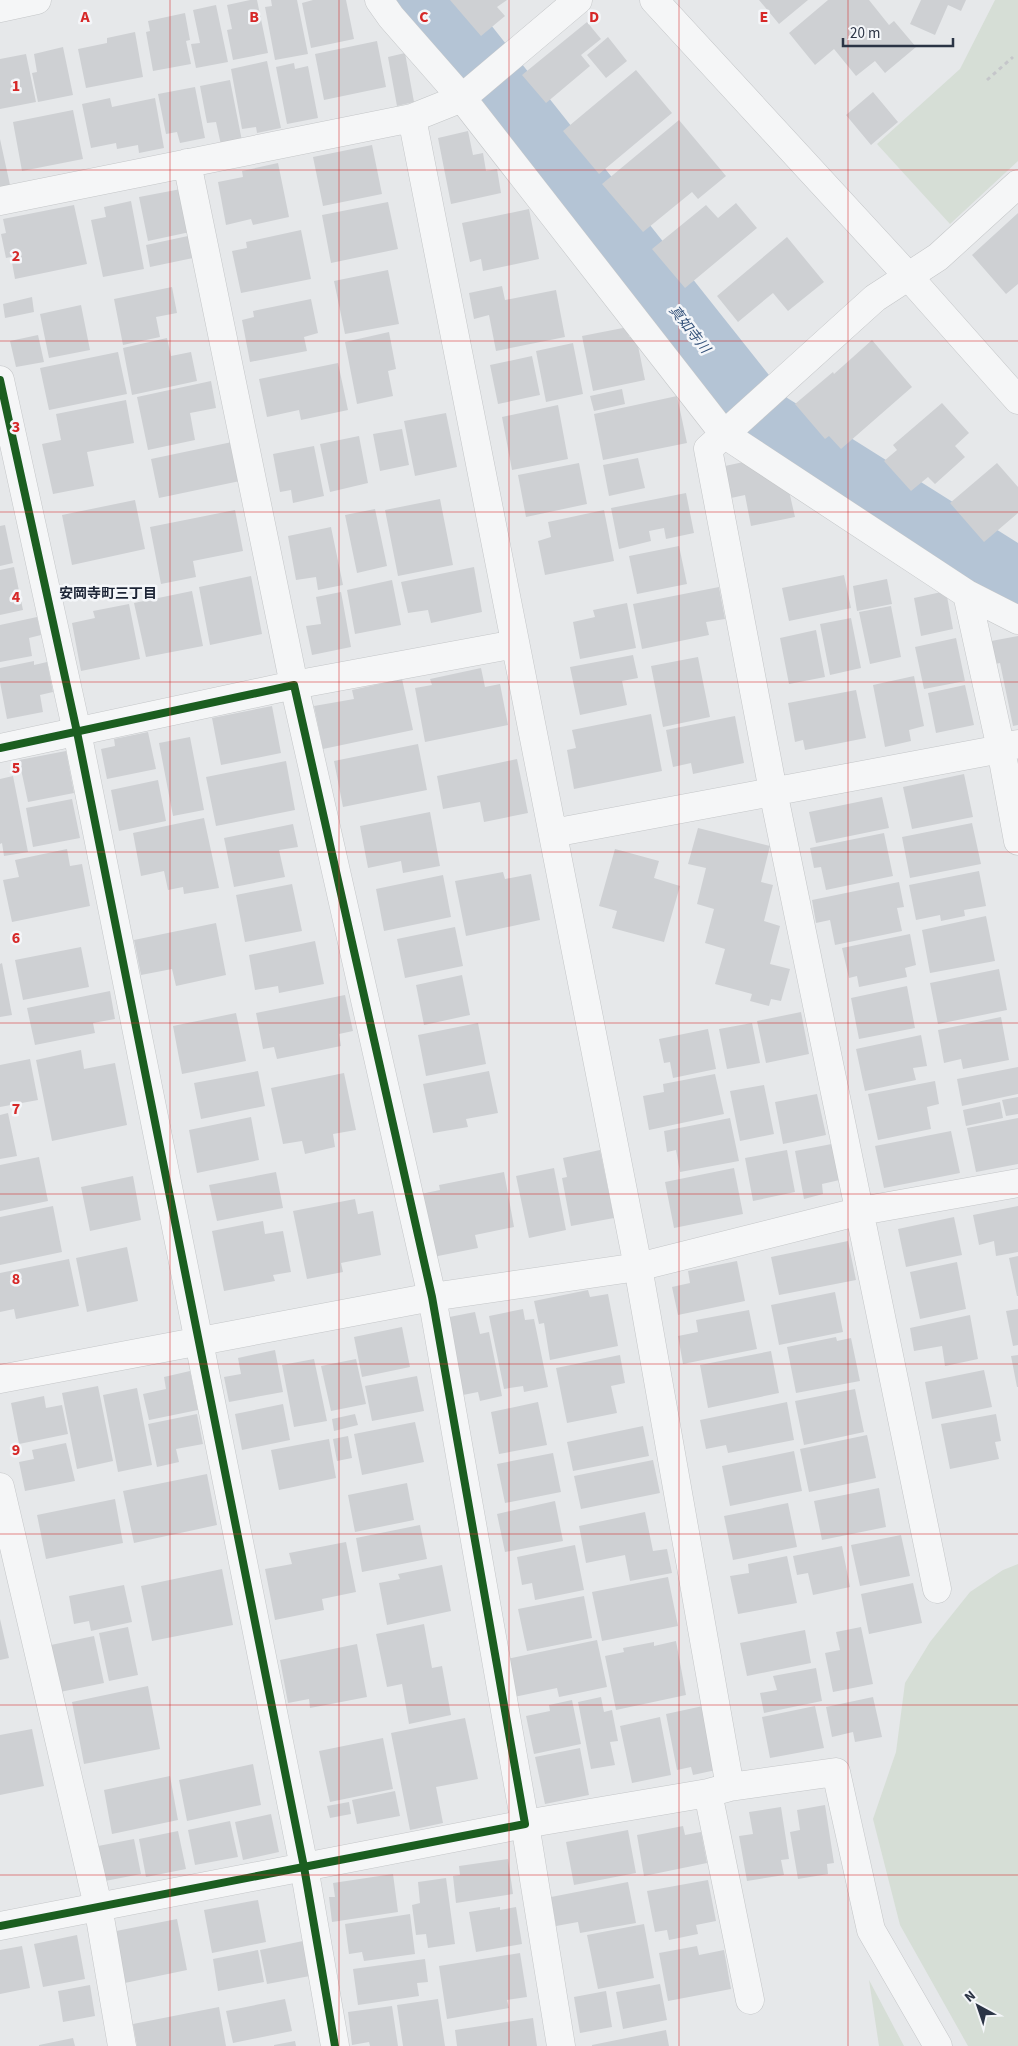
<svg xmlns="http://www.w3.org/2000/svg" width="1018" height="2046" font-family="'Source Sans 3','Noto Sans JP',sans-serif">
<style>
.green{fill:#d6ded6}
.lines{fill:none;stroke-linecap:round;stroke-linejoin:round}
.river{stroke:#b4c4d5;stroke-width:66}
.building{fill:#ced0d3}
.minor-casing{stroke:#c4c6c8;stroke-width:29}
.tertiary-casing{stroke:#c4c6c8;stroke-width:29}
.path{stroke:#c5c6ca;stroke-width:3;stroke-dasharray:4 4;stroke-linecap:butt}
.minor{stroke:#f5f6f7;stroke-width:28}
.tertiary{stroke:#f5f6f7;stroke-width:28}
.cycleway-casing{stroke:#f4f6f9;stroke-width:11}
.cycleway{stroke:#1b5e20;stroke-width:8}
.grid{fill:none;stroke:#d62828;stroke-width:1;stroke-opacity:0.55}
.labels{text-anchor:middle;stroke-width:5;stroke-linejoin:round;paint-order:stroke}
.water-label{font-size:14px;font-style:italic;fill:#34527a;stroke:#f4f6f9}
.neighbourhood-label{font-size:14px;font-weight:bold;fill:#1d2536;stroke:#f4f6f9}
.grid-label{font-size:16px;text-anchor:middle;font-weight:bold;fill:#d62828;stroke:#f4f6f9;stroke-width:5;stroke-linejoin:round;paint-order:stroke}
</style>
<rect width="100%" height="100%" fill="#e6e8ea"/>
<path class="green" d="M995,0h23v161l-68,63 -73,-80 83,-75z
M1018,1564v482h-50l-68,-121 -27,-106 23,-67 9,-69 25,-41 40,-50 33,-22z
M869,1980l35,66h-25z"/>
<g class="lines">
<path class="river" d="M429,0l336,423 253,159"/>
</g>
<path class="building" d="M250,0h7l11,53 -35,7 -6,-30 5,-1 -5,-24z
M271,0h26l11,54 -33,6 -10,-53 7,-1z
M313,0h33l8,39 -43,9 -9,-45z
M450,0h57l-10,7 8,9 -24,20z
M759,0h49l-29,24z
M828,0h41l20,25 5,-4 22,26 -31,26 -10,-12 -19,15 -22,-27 -19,16 -26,-32z
M921,0h45l-5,11 -13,-6 -13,30 -25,-11z
M216,5l12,57 -32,6 -5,-24 9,-1 -7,-33z
M185,13l5,27 -4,1 5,23 -38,7 -7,-39 4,-1 -2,-10z
M587,22l14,17 -20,16 9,11 -44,37 -24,-28z
M135,32l8,45 -57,11 -8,-39 29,-6v-5z
M608,37l19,24 -21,17 -19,-23z
M377,41l9,46 -62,13 -9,-46z
M63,47l10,48 -35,7 -6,-29 5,-1 -3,-18z
M405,53l9,49 -17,4 -9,-49z
M26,54l10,48 -36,7v-50z
M267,61l14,67 -24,5 -1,-6 -14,2 -11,-60z
M294,63l1,6 13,-3 10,52 -31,6 -11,-57z
M636,70l36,43 -73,61 -36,-43z
M230,80l12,61 -21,4 -5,-23 -9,1 -7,-37z
M195,87l10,51 -25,5 -3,-11 -11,2 -8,-40z
M873,92l25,30 -27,23 -25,-30z
M110,98l2,9 43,-9 9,50 -25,5 -1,-8 -21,4 -1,-6 -25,5 -9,-44z
M73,110l10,49 -61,12 -9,-49z
M679,120l47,56 -28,23 -6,-7 -49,40 -41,-48z
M468,131l5,24 10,-2 3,18 11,-2 4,24 -50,11 -13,-66z
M0,139l10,46 -10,2z
M372,145l10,49 -59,12 -10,-49z
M278,163l11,54 -36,8 -2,-6 -25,6 -8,-43 25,-5 -1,-6z
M181,189l9,43 -42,9 -9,-44z
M131,201l13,68 -41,8 -12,-57 15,-3 -2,-10z
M388,202l10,47 -67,14 -9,-48z
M736,203l21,25 -72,60 -33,-39 54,-44 12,13z
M74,205l13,59 -72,15 -4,-22 -5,1 -5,-24 5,-1 -3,-14z
M529,209l10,50 -56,12 -2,-12 -11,3 -8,-39z
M1018,213v71l-12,10 -34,-39z
M301,230l10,49 -70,14 -9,-42 15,-3 -1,-6z
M188,236l5,22 -43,9 -4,-22z
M787,237l37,45 -36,29 -15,-18 -35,29 -21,-26z
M388,270l11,54 -54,10 -11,-53z
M502,286l3,14 51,-10 9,47 -69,14 -7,-36 -15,4 -5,-26z
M172,287l5,26 -21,4 4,20 -37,8 -9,-46z
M32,297l2,15 -29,6 -2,-14z
M311,299l7,34 -14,4 3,14 -57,11 -8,-42 12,-3 -1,-6z
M81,305l9,45 -41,8 -9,-44z
M628,327l1,10 7,-1 9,44 -52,11 -11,-55z
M389,332l7,37 -8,2 5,25 -36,8 -12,-62z
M38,335l6,27 -28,5 -6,-26z
M167,338l4,18 20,-4 6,29 -65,14 -9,-47z
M872,340l40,47 -71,62 -12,-13 -4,3 -30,-35 38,-32 1,2z
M573,343l10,51 -37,8 -10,-51z
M118,352l9,42 -78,16 -9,-42z
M532,356l8,39 -42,9 -8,-39z
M338,363l10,47 -47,10 -2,-10 -32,7 -8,-38z
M211,381l5,27 -26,5 5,27 -47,10 -11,-53z
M622,389l3,15 -31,7 -4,-15z
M677,396l10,47 -84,17 -9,-46z
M126,400l8,43 -47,9 7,34 -41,8 -11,-50 19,-4 -5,-26z
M942,403l27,30 -14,13 10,11 -30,27 -7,-7 -17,14 -27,-30 13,-11 -4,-5z
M558,405l10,54 -56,11 -10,-53z
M446,413l11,54 -42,9 -11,-55z
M402,429l7,36 -29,6 -7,-37z
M359,436l9,47 -38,9 -10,-48z
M232,442l8,39 -81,17 -8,-39z
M314,446l10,50 -31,7 -2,-13 -11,2 -7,-38z
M638,458l7,30 -36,8 -6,-31z
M748,461l41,30 6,26 -44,9 -6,-31 -14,3 -6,-32z
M579,463l8,41 -61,13 -8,-42z
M997,463l21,24v26l-34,29 -34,-39z
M686,493l8,40 -28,6 -2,-11 -15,3 2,10 -32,8 -8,-41z
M440,499l13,66 -55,11 -13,-66z
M135,500l10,49 -73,16 -10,-50z
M375,509l12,57 -30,7 -12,-58z
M235,510l8,41 -50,10 3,16 -35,7 -11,-57z
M604,510l10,51 -69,14 -7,-34 13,-4 -3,-15z
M5,525l8,38 -13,3v-40z
M331,527l12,58 -25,5 -2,-13 -20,3 -8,-44z
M679,546l8,38 -50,10 -8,-38z
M14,567l9,43 -23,5v-45z
M474,567l8,45 -51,11 -3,-13 -20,3 -7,-31z
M844,575l7,33 -62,13 -7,-33z
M251,576l11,58 -52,11 -11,-58z
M887,579l5,25 -35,7 -4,-25z
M392,580l9,45 -46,9 -8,-44z
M719,587l6,32 -19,3 3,13 -67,14 -9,-45z
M192,591l11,55 -57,11 -12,-54z
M946,591l7,38 -32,7 -7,-38z
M341,592l10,55 -39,8 -6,-29 15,-2 -5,-27z
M627,603l9,45 -56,11 -7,-37 22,-5 -2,-7z
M129,604l11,55 -59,12 -9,-48 23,-5 -2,-7z
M891,606l10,51 -31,7 -11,-52z
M37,617l4,18 -12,3 3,18 -32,6v-37z
M851,618l10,50 -31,7 -10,-51z
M816,630l9,47 -36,7 -9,-46z
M1018,636v89l-5,1 -13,-63 -9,2 -5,-23z
M956,638l9,43 -41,8 -9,-42z
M633,655l5,23 -16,3 5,24 -47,10 -10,-48z
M698,657l12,60 -47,10 -12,-61z
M34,661v4l13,-3 6,30 -13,3 3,17 -36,7 -7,-37v-14z
M481,668l4,19 15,-3 8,41 -83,17 -10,-54 17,-3 -2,-6z
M914,676l10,50 -15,4 2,11 -26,6 -12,-62z
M402,679l11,51 -90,19 -9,-43 40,-7 -2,-9z
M965,685l9,40 -38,8 -8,-40z
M856,690l10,48 -61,12 -2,-10 -8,2 -7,-39z
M272,706l9,47 -60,12 -9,-47z
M651,714l11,57 -88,18 -7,-39 9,-2 -4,-18z
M735,716l9,47 -51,11 -2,-11 -18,4 -7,-37z
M148,732l8,37 -49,10 -6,-30 14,-3 -1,-7z
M190,737l14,73 -31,6 -14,-73z
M418,744l9,46 -84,17 -9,-46z
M66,751l8,42 -46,9 -9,-42z
M517,759l11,54 -44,9 -4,-20 -37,7 -6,-33z
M286,761l9,49 -79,16 -10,-49z
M964,774l9,43 -61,12 -9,-42z
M13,776l15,76 -24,4 -2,-13 -2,1v-65z
M158,780l8,41 -47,10 -8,-41z
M882,797l7,31 -73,15 -7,-31z
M72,799l8,39 -47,9 -7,-39z
M430,812l10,54 -37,7 -2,-12 -33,7 -8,-42z
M204,818l15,70 -35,6 -1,-7 -15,3 -4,-19 -23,5 -8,-43z
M972,823l9,41 -71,14 -8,-41z
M293,824l5,23 -19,3 6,27 -51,10 -10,-49z
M698,828l72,18 -9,36 12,3 -9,36 16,5 -10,38 20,5 -9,32 -10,-2 -2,7 -19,-5 2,-7 -37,-10 10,-35 -20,-6 9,-34 -17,-5 9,-36 -18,-4z
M884,833l9,43 -67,14 -5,-23 -7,1 -4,-20z
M67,849l3,17 12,-2 8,42 -78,16 -9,-42 16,-3 -4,-17z
M615,849l44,12 -5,17 26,8 -16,56 -52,-14 5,-17 -18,-5z
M979,871l7,35 -22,4 1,6 -24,5 -1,-6 -24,5 -7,-35z
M503,872l2,7 26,-5 9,46 -74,16 -11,-55z
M443,875l8,42 -67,14 -8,-42z
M899,882l5,25 -7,1 5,23 -67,14 -5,-25 -14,3 -4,-23z
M292,884l10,47 -57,11 -9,-47z
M986,916l9,45 -65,12 -8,-43z
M216,923l10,52 -50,11 -4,-17 -31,6 -7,-35z
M455,927l8,39 -58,12 -8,-39z
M910,934l6,31 -11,3 2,9 -48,10 -2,-11 -8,2 -7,-30z
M315,941l9,43 -45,9 -1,-7 -23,4 -6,-35z
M81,947l8,40 -66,13 -8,-40z
M2,963l10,52 -12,2v-53z
M999,969l8,41 -69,14 -8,-41z
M462,975l8,40 -46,10 -8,-40z
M907,986l8,42 -56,11 -8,-41z
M110,991l5,28 -22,4 2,10 -60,12 -8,-37z
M345,995l8,36 -14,3 2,12 -64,13 -3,-12 -11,2 -7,-36z
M801,1012l8,42 -43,9 -9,-42z
M236,1013l10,48 -64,13 -9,-48z
M1001,1017l8,43 -46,9 -2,-10 -17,4 -6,-33z
M478,1023l8,41 -60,12 -8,-41z
M752,1023l8,40 -33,6 -8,-40z
M708,1029l8,40 -43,9 -3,-16 -6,1 -5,-24z
M921,1035l6,31 -14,2 3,12 -51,11 -9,-42z
M81,1050l3,19 31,-6 12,62 -75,16 -16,-81z
M30,1059l8,41 -38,7v-42z
M1018,1067v27l-56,12 -5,-27z
M258,1071l7,35 -64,13 -7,-36z
M489,1071l9,42 -32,6 2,8 -35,6 -10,-49z
M344,1073l12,57 -23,4 2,13 -30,7 -3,-13 -19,3 -12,-56z
M715,1074l9,40 -75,16 -6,-34 21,-4 -1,-8z
M935,1081l4,23 -12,3 4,22 -53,11 -10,-46z
M764,1085l10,49 -34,7 -10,-50z
M817,1094l9,41 -43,9 -8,-42z
M1018,1097v17l-12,2 -4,-16z
M1000,1102l3,16 -37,8 -3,-16z
M8,1113l9,43 -17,3v-44z
M251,1117l8,43 -62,13 -8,-43z
M730,1118l9,43 -59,11 -4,-22 -9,2 -3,-21z
M1018,1118v46l-42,8 -9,-44z
M951,1131l9,42 -76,15 -9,-42z
M837,1143l7,36 -22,5 1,10 -19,5 -9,-48z
M600,1150l14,68 -43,8 -9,-48 5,-1 -4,-19z
M787,1150l8,42 -42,9 -8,-43z
M39,1157l9,44 -48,10v-46z
M554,1168l12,62 -37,8 -13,-62z
M734,1168l9,46 -69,14 -9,-46z
M276,1172l7,36 -66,13 -8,-36z
M504,1172l10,55 -39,8 3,13 -50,10 -12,-63 24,-5 -1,-5z
M133,1176l8,44 -51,11 -9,-44z
M355,1199l3,15 15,-3 8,44 -40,8 2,9 -36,7 -14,-68z
M53,1206l9,46 -62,13v-48z
M1018,1206v46l-22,4 -2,-15 -15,4 -6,-30z
M954,1217l8,38 -56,12 -8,-38z
M263,1221l2,13 18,-3 8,41 -18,3 2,6 -51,10 -12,-60z
M848,1241l8,39 -77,15 -8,-38z
M127,1247l11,54 -51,11 -11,-54z
M1018,1256v40h-1l-8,-38z
M69,1259l10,47 -63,13 -2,-10 -14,3v-39z
M737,1261l8,40 -67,14 -6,-28 18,-4 -2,-12z
M957,1262l9,47 -46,10 -10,-47z
M588,1290l2,7 18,-3 10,52 -68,14 -6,-37 -5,1 -5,-23z
M835,1292l8,40 -64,13 -8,-40z
M523,1309l2,11 9,-1 14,68 -24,5 -1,-6 -19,3 -15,-73z
M1018,1309v36l-5,1 -7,-35z
M749,1310l8,39 -74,15 -5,-28 20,-4 -2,-12z
M475,1312l5,22 9,-2 13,64 -22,5 -2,-9 -15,3 -24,-76z
M970,1315l8,44 -33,7 -3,-20 -28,5 -4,-23z
M402,1327l8,40 -48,10 -8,-40z
M836,1337l1,4 14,-3 9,43 -64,12 -9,-46z
M275,1350l8,42 -54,10 -5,-25 17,-3 -3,-16z
M771,1351l8,42 -71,15 -8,-43z
M620,1355l5,28 -14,3 6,27 -50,10 -11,-55z
M1018,1355v32h-1l-6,-31z
M314,1359l13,62 -33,6 -12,-62z
M356,1359l10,45 -35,7 -10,-45z
M984,1370l8,37 -60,12 -7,-37z
M190,1371l8,39 -49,10 -6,-26 23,-5 -2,-12z
M417,1376l7,35 -52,10 -7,-35z
M98,1386l15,75 -36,8 -15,-76z
M137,1388l15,77 -34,7 -15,-77z
M855,1389l9,43 -60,13 -9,-44z
M44,1396l2,12 16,-3 6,29 -49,10 -8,-41z
M538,1402l9,43 -48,9 -8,-42z
M787,1402l7,38 -66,13 -2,-8 -20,4 -6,-29z
M283,1404l7,36 -48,10 -7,-36z
M197,1414l6,30 -27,5 3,13 -22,5 -9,-43z
M355,1414l3,11 -24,6 -2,-12z
M996,1414l5,27 -6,1 4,17 -49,10 -9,-45z
M415,1422l9,40 -62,13 -8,-41z
M643,1426l6,30 -76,15 -6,-29z
M867,1435l9,43 -67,14 -9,-43z
M348,1436l4,22 -15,3 -4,-22z
M329,1439l7,39 -57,12 -8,-40z
M66,1443l9,38 -50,10 -6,-29 15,-3 -2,-9z
M794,1451l8,40 -72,15 -8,-40z
M553,1453l8,39 -56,11 -8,-39z
M653,1460l7,33 -79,16 -7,-33z
M207,1474l10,51 -83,18 -11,-52z
M407,1483l7,37 -59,12 -7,-37z
M879,1488l7,39 -64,13 -8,-39z
M115,1499l8,44 -77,16 -9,-44z
M555,1501l8,40 -58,11 -8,-38z
M788,1503l9,44 -64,13 -9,-44z
M645,1512l8,39 14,-2 5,24 -42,8 -5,-26 -39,8 -7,-37z
M420,1525l7,34 -65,13 -6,-34z
M901,1535l9,41 -50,10 -9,-41z
M346,1542l10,50 -34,7 2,11 -49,10 -10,-51 27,-5 -3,-11z
M575,1545l9,45 -49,10 -3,-17 -10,2 -5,-28z
M842,1546l8,41 -37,8 -5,-22 -11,2 -4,-19z
M787,1556l10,47 -59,11 -8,-38 19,-3 -1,-9z
M442,1565l9,46 -64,14 -8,-42 21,-4 -2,-5z
M222,1569l11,56 -81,16 -11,-55z
M668,1577l10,49 -76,15 -10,-49z
M913,1583l9,40 -53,11 -8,-40z
M124,1585l8,37 -41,9 -2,-10 -15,3 -5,-28z
M584,1596l8,42 -65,13 -9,-42z
M0,1619l9,39 -9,2z
M424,1624l8,44 10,-2 9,49 -42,9 -7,-40 -15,3 -11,-53z
M128,1627l10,48 -29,6 -10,-48z
M861,1627l12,57 -40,8 -8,-39 15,-3 -4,-18z
M805,1630l6,33 -64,13 -7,-33z
M94,1636l10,47 -44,9 -9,-47z
M597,1640l10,47 -48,10 -2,-9 -43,9 -7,-38z
M676,1641l10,54 -70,15 -11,-54 19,-4 -1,-4 31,-6v4z
M357,1644l10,53 -57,11 -1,-9 -21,4 -8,-43z
M816,1668l6,33 -58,12 -4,-20 17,-3 -4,-14z
M148,1686l12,63 -76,15 -12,-62z
M601,1697l3,15 8,-2 6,31 -8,1 5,23 -24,4 -13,-67z
M873,1697l9,40 -27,5 -2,-10 -21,5 -6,-30z
M572,1700l9,44 -47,10 -8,-38 24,-5 -1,-6z
M703,1706l13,64 -23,5 -2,-8 -14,3 -11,-56z
M815,1706l9,42 -54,10 -8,-41z
M660,1717l11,58 -39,8 -12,-57z
M465,1718l13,61 -42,8 7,36 -33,7 -19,-97z
M32,1729l12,57 -44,9v-60z
M383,1738l10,51 -63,13 -11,-51z
M580,1748l9,47 -44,9 -10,-47z
M253,1764l8,41 -74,16 -8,-41z
M170,1776l8,44 -66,14 -8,-44z
M395,1791l5,25 -43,8 -5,-24z
M349,1802l2,12 -21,4 -3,-12z
M825,1805l9,58 -7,1 1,10 -30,5 -8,-47 10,-2 -3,-20z
M781,1807l8,52 -8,1 3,15 -37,6 -8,-45 14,-2 -4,-22z
M271,1814l8,38 -36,8 -8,-38z
M230,1821l8,36 -43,8 -7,-35z
M683,1826l2,9 16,-3 6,31 -63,13 -7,-41z
M628,1830l8,43 -62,12 -8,-43z
M178,1831l8,38 -40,8 -7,-38z
M134,1839l7,35 -41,8 -7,-35z
M508,1859l5,35 -57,9 -3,-27 7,-1 -1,-9z
M393,1874l5,38 -66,10 -3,-25h6l-2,-14z
M446,1878l9,66 -27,4 -2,-14 -10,1 -4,-30 8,-2 -2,-21z
M708,1880l8,41 -20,4 2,9 -29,6 -2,-10 -12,2 -8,-41z
M628,1882l8,41 -56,10 -2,-11 -22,4 -5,-29z
M258,1900l8,42 -54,11 -8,-43z
M500,1907v3l16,-3 6,37 -46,8 -7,-40z
M410,1914l5,40 -51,7 -2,-9 -13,2 -4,-30z
M177,1919l10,51 -67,14 -9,-52z
M644,1924l10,54 -56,11 -11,-54z
M77,1935l8,44 -42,8 -9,-43z
M303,1941l7,35 -43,8 -7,-34z
M22,1946l8,42 -30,6v-44z
M697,1946l2,9 25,-5 7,39 -63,12 -9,-48z
M258,1950l6,32 -46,9 -5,-32z
M520,1953l7,44 -20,3 2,8 -62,11 -8,-53z
M425,1959l3,23 -11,1 2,13 -61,9 -5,-36z
M660,1984l7,36 -44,9 -7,-37z
M90,1985l5,31 -32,6 -5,-31z
M606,1991l6,36 -32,6 -6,-36z
M285,1999l7,32 -59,12 -7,-32z
M438,1999l7,47h-42l-6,-41z
M392,2006l6,40h-28l-1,-4 -17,3 -4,-33z
M219,2007l7,39h-89l-4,-22z
M533,2018l4,28h-80l-2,-16z
M666,2030l3,16h-77v-1z
M73,2038l2,8h-36v-1z
M295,2041l1,5h-22v-1z"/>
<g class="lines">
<defs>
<path id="minor" d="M379,0l12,17 71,81 262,336 243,160 51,26
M0,8l37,-8
M412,118l226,1149 223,-56 157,-28
M187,163l107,522 221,-41
M0,201l412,-83 50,-20 116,-98
M0,380l77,352 227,1135 31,179
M967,594l34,155 17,92
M0,748l294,-63 138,612 93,527 -525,102
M553,833l448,-84 17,-5
M0,1379l432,-82 206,-30 92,520
M0,1487l98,419 24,140
M937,1589l-164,-798 -65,-342 167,-151 63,-41 80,-73
M708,1793l42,207
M561,2046l-36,-222 183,-31 22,-6 106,-15 35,158 67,116"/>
<path id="tertiary" d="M654,0l254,276 110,124"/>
</defs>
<use href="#minor" class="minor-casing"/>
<use href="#tertiary" class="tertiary-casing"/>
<path class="path" d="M987,80l26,-23"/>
<use href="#minor" class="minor"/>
<use href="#tertiary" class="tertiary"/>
<defs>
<path id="cycleway" d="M0,380l77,352 227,1135 31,179
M0,748l294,-63 138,612 93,527 -525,102"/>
</defs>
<use href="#cycleway" class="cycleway-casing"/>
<use href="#cycleway" class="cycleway"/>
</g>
<path class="grid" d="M170,0v2046M339,0v2046M509,0v2046M679,0v2046M848,0v2046M0,170h1018M0,341h1018M0,512h1018M0,682h1018M0,852h1018M0,1023h1018M0,1194h1018M0,1364h1018M0,1534h1018M0,1705h1018M0,1875h1018"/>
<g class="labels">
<g class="water-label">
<text transform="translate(690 329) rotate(52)" y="5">真如寺川</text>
</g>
<g class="neighbourhood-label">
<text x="108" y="598">安岡寺町三丁目</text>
</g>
</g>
<g class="grid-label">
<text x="85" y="22">A</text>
<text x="254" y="22">B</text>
<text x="424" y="22">C</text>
<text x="594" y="22">D</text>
<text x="764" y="22">E</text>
<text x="16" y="91">1</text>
<text x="16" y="261">2</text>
<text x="16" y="432">3</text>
<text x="16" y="602">4</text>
<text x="16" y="773">5</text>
<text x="16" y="943">6</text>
<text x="16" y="1114">7</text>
<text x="16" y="1284">8</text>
<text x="16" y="1455">9</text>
</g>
<g transform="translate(978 2006) rotate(320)" stroke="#f4f6f9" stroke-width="4" paint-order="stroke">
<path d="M0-4L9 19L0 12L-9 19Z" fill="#2b3445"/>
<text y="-8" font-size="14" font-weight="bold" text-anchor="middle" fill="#2b3445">N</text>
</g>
<path d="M843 38v8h110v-8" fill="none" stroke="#2b3445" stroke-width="2.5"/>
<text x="850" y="38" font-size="15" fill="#2b3445" stroke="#f4f6f9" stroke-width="4" paint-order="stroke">20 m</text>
</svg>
